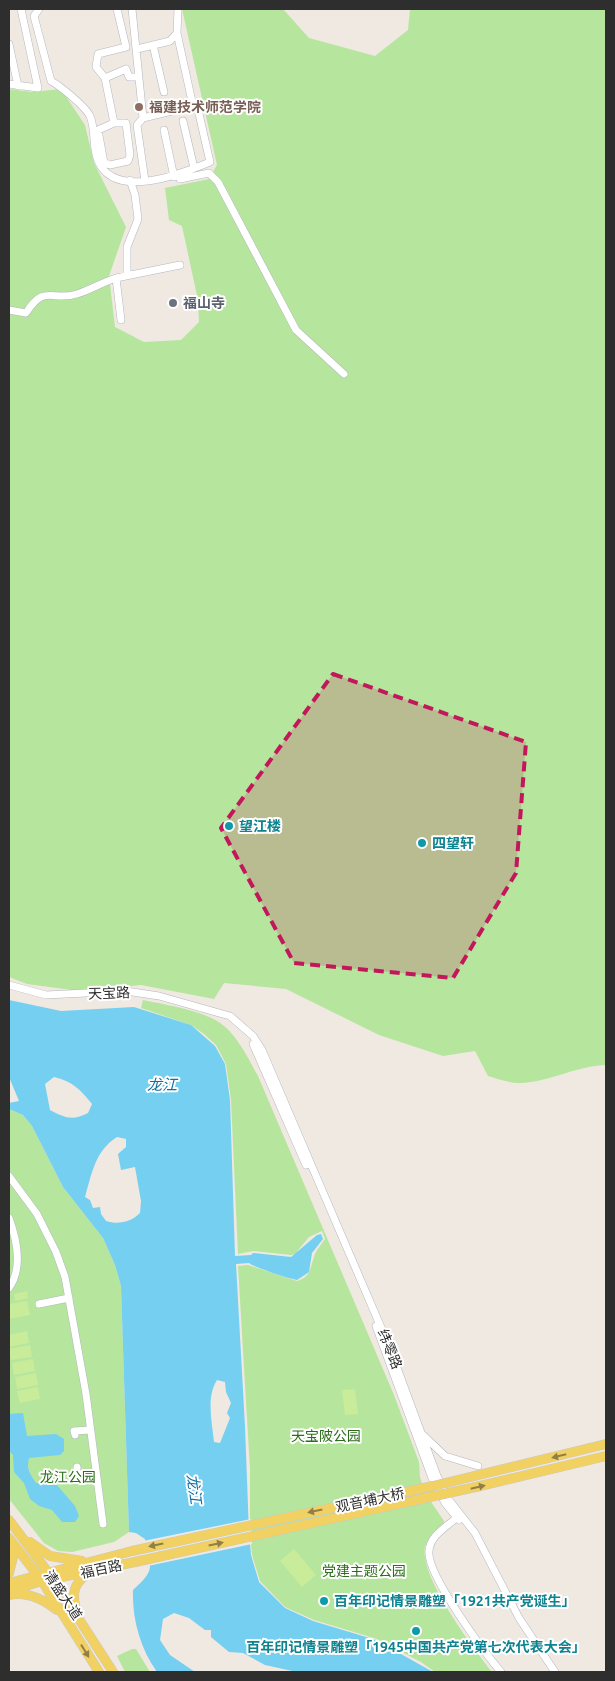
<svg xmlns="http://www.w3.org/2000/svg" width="615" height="1681" font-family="Ubuntu,'Noto Sans SC',sans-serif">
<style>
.green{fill:#b6e59e}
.pitch{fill:#c9ec9a}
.water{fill:#75cff0;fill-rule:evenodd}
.pier{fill:#efe9e1}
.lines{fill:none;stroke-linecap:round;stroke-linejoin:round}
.minor-casing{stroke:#b4b7c1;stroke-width:8}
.major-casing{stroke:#c9c9c9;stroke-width:10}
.minor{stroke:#fff;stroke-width:7}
.major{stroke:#f2d163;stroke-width:9}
.major-bridge-casing{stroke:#c9c9c9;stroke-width:10;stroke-linecap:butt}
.major-bridge{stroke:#f2d163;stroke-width:9}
.oneway{fill:#908048}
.marked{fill:#c2185b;fill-opacity:0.2;stroke:#c2185b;stroke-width:4;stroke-dasharray:10 6;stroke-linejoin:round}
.education-dot{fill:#8d6e63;stroke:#fff;stroke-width:2}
.worship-dot{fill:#6b7280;stroke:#fff;stroke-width:2}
.culture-dot{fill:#0f9aa8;stroke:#fff;stroke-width:2}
.labels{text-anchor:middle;stroke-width:4;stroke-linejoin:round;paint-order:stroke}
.education-label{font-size:14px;font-weight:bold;fill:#785e54;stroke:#fff;text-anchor:start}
.worship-label{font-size:14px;font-weight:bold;fill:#5b616d;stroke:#fff;text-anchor:start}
.culture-label{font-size:14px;font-weight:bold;fill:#0d838f;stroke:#fff;text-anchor:start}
.street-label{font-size:14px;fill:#2e2e2e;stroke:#fff}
.park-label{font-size:14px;fill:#2c6e1b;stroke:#fff}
.water-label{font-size:15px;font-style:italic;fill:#0d6fa3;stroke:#fff}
</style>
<rect width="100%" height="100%" fill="#efe9e1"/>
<path class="green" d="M182,9h101l26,29 66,18 33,-26 2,-21h196v1056c-29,1 -55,16 -84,18 -10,1 -24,-4 -34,-7l-13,-25 -32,5 -64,-21 -93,-46 -62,-6 -10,16 -73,-14 -62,6 -52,-7 -18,-7v-888l23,3 29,-3 24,36 9,38 32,64 -17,49 6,51 29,15 37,-2 18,-18 -1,-22 -16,-74 -13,-6 -4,-32 44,-9 8,-14z
M143,1000c23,5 53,9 74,21 19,11 31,37 41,55l136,319 25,67 1,15 5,16 19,28 -1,6 -18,19c-6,31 48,101 67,126h-57l-14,-10 -44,-23 -63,-19 -29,-13 -25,-26 -8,-26 -2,-22v-64l-12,-203 10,-1 49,16c14,-4 13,-13 17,-24 2,-7 7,-12 11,-18l-3,-8 -13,6 -14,17 -4,1 -38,-4 -15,3 -7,-154 -5,-36 -10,-19 -12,-11 -13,-9 -50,-17z
M9,1109l14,6 9,11 31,61 40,51 12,27 6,21 8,246 -15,10 -42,10 -14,-1 -14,-8 -35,-44z
M132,1649h4l14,23h-25l-8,-16z"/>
<path class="pitch" d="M27,1291l1,7 -13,3 -1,-7z
M27,1301l3,14 -21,4v-15z
M27,1331l2,12 -20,4v-12z
M30,1345l2,12 -21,3 -2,-11z
M33,1359l2,12 -21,4 -2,-12z
M36,1373l2,12 -21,4 -2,-12z
M38,1387l2,12 -20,4 -3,-12z
M355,1389l3,25 -13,1 -3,-25z
M294,1549l22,26 -14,12 -22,-26z"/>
<path class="water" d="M9,1000l52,11 73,-4 57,18 24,21 10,18 5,36 5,156 16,-1 2,-2 38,4 26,-22 4,-1 2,5 -11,14 -3,19 -12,8c-7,-1 -44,-13 -48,-17l-13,1 9,163 4,106 2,22 8,27 26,26 28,13 63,19 57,32h-136l-32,-7 -22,-12 -14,-1 -18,-15v-7h-6l-16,-12 -15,-5 -11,6 -3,21 10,15 25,17h-38c-17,-24 -25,-53 -24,-82 23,-21 18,-21 12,-51l-9,-6 -7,-1 -8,-246 -6,-21 -12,-27 -40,-51 -31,-61 -9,-11 -14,-6v-6l10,-2 -10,-24zM54,1077c18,4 27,13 38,27l-4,9c-15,8 -23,5 -38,-3l-5,-26zM117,1137l9,2v8l-8,7 3,16 14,-3 6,34 -1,12c-9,9 -21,12 -34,8l-5,-7 -1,-7 -7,1 -3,-8 -5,-3c7,-24 10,-46 32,-60zM217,1380l8,2 1,10 5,11 -4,10 3,5 -10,25 -6,-1c-2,-20 -8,-45 3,-62z
M23,1413l4,23 29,-2 8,5v12l-4,4 -31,3c-3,11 1,16 7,25l21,2 18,21 4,10 -4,6h-13l-10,-12 -13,-4 -9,-7 -6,-16 -10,-11 -1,-17 -4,-4v-37z"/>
<path class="pier" d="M251,1519l1,25 -104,22 -5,-25z"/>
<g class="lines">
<defs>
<path id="minor" d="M39,9l-5,7 17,65c9,5 34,25 39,35 6,14 2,32 8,45 18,40 85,12 112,1l-13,-57 -54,13
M132,9l11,109 -6,7 8,56
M177,33l16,73
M9,44l9,42
M153,45l11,47
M137,49l33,-8 7,-8 1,-24
M105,78l-9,-11 2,-13 28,-7 -9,-38
M9,84l29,4 -17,-79
M183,121l11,47
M114,123h12l4,32 -2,6 -18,4 -6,-2 -6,-33z
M114,123l-9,-45 21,-9 3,8h9
M164,130l10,47
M180,179l29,-6 9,9 78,148 48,44
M127,275v-28l11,-28 -3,-24 -5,-15
M9,310l17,3c19,-30 26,-11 51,-19 13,-4 26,-12 39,-16
M121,320l-5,-42 64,-13
M9,985l37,10 80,-4 33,5 71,20 23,20 9,14 127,296 48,130 12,24 26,33 44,85 36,54
M253,1044l53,121
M9,1176l28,38 19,38 9,25 21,117 17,130
M9,1218c8,22 14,50 0,70
M39,1304l30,-6
M376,1326l56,152 13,25 14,17
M75,1435l-1,-4 16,-1
M423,1435l22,21 33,10
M77,1467v7h18
M455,1519c-10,9 -25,17 -26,32 -3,23 56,102 72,121"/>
<path id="major" d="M9,1520l44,59 60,93
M9,1538l33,43 57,91
M30,1542l20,14 32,5
M9,1548l4,9 -4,16
M9,1583l123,-32
M9,1591l33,-10 93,-19
M9,1595c18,-4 34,4 48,15
M76,1609c-5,-18 -1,-27 14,-37"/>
</defs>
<use href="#minor" class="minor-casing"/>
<use href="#major" class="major-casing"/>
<use href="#minor" class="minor"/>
<use href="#major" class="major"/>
<defs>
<path id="major-bridge" d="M132,1551l301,-65 173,-42
M135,1562l345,-76 126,-30"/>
</defs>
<use href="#major-bridge" class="major-bridge-casing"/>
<use href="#major-bridge" class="major-bridge"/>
</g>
<defs><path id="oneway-solid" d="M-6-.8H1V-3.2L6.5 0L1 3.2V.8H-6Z" transform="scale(1.25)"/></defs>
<g class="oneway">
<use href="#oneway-solid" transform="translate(559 1456) rotate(166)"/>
<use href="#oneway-solid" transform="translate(478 1487) rotate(-13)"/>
<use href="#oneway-solid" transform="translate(315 1511) rotate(168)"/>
<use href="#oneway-solid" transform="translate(216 1544) rotate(-12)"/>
<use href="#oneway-solid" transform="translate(156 1545) rotate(168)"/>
<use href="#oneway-solid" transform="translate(85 1651) rotate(58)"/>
</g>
<path class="marked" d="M333,674l193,68 -10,131 -63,105 -159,-15 -73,-135z"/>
<circle class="education-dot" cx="139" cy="107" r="5"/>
<circle class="worship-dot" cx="173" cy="303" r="5"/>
<g class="culture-dot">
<circle cx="229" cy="826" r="5"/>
<circle cx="422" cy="843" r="5"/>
<circle cx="324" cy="1601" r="5"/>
<circle cx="416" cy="1631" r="5"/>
</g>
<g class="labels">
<g class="education-label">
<text x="149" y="112">福建技术师范学院</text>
</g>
<g class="worship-label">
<text x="183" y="308">福山寺</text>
</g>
<g class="culture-label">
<text x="239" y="831">望江楼</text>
<text x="432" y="848">四望轩</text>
<text x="334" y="1606">百年印记情景雕塑「1921共产党诞生」</text>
<text x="416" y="1652" text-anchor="middle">百年印记情景雕塑「1945中国共产党第七次代表大会」</text>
</g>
<g class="street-label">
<text transform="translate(109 993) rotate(-2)" y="5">天宝路</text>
<text transform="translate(390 1349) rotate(68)" y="5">纬零路</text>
<text transform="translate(370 1500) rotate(-12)" y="5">观音埔大桥</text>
<text transform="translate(101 1569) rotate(-12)" y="5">福百路</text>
<text transform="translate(63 1595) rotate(56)" y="5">清盛大道</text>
</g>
<g class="park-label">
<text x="326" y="1441">天宝陂公园</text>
<text x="68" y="1482">龙江公园</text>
<text x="364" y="1576">党建主题公园</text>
</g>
<g class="water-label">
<text x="162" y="1090">龙江</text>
<text transform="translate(194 1489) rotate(82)" y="5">龙江</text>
</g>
</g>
<rect width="615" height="1681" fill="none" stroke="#2e2e2e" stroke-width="20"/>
</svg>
